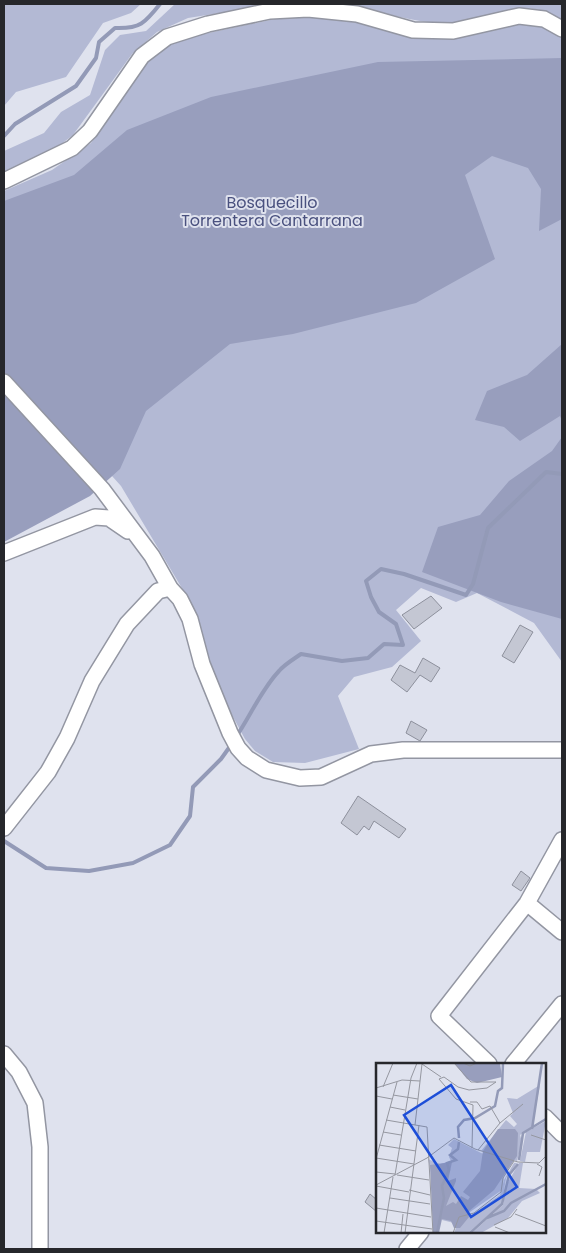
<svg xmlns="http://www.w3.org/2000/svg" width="566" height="1253" font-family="Poppins,sans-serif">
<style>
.green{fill:#b3b9d4}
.forest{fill:#989ebd}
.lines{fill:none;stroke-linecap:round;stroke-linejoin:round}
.stream{stroke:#939ab7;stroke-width:4}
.building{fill:#c4c7d3;stroke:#8d909c}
.minor-casing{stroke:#9396a2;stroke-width:18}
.minor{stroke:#fff;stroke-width:15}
.labels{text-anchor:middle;stroke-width:4;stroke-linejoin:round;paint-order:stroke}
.park-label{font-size:16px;fill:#4a517f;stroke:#dfe2ee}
.inset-river{fill:none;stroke:#939ab7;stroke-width:2.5}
.inset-road{fill:none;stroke:#9597a0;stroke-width:1}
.view{fill:#1d4ed8;fill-opacity:0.15;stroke:#1d4ed8;stroke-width:2.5}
.inset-edge{fill:none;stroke:#26272b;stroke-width:2.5}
</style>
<rect width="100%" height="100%" fill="#dfe2ee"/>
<path class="green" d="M4,4h137l-10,9 -28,10 -37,54 -50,15 -12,14z
M175,4h102l-89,14 -31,14 -25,22 -59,81 -26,20 -43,19v-23l40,-18 17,-21 29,-17 15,-45 15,-15 26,-4z
M335,4h227v18c-8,-4 -18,-12 -27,-13 -29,-5 -59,14 -87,14 -41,1 -74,-17 -113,-19z
M312,17l50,5 52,12 105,-11 23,3 20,10v626l-28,-39 -57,-30 -21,9 -35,-14 -25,22 25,31 -29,26 -38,10 -16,19 21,53 -54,14 -32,-1 -18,-11 -10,-12 -38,-70 -18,-69 -68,-114 -117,-130v-165l48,-21 39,-27 58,-86 31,-18 95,-20z"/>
<path class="forest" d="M562,58v161l-23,12 2,-42 -13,-21 -36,-12 -27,19 30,84 -79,44 -123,31 -63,10 -84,67 -26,58 -30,27 -86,46v-341l70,-26 53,-45 84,-33 167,-35z
M562,344v77l-2,-5 -40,25 -16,-14 -29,-7 12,-29 40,-16z
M562,437v182l-61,-17 -79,-30 16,-45 42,-12 29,-34 43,-30z"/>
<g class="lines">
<path class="stream" d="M4,136l11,-12 61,-38 20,-28 3,-16 16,-14c25,1 30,-5 45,-24
M236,737c15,-22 25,-47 43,-66 6,-7 15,-12 22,-17l41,7 26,-3 16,-14 19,1 -7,-21 -17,-12 -8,-15 -5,-16 15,-12 23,5 62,21 7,-11 15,-56 58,-56 16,2
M4,841l42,27 43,3 44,-8 37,-18 20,-29 3,-29 28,-28 10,-14"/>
</g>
<path class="building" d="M431,596l11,12 -28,21 -12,-14z
M520,625l13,7 -19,31 -12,-7z
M423,658l17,10 -9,14 -11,-7 -13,17 -16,-12 9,-15 15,8z
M411,721l16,9 -7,11 -14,-8z
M358,796l48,33 -7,9 -25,-17 -5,9 -5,-4 -7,9 -16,-12z
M521,871l9,7 -9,13 -9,-6z
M370,1194l7,6v12l-12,-10z"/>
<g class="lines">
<defs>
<path id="minor" d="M4,181l68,-33 18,-17 52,-75 25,-19 41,-13 62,-13 38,-2 49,5 56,16 40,1 66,-15 25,3 18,10
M4,382l98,107 50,67 18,32 10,11 10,20 12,45 28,69 8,15 9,10 19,12 34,8 21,-1 50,-23 32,-4h159
M4,553l91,-36 14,1 19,13
M4,828l44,-56 19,-34 25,-57 35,-57 31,-33 12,-3
M527,903l35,29
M4,1054l15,18 16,31 5,44v102
M489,1064l-50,-48 88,-113 35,-63
M513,1064l49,-60
M545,1117l17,17
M407,1249l14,-17"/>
</defs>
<use href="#minor" class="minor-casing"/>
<use href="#minor" class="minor"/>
</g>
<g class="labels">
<g class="park-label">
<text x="272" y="208">Bosquecillo<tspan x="272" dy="18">Torrentera Cantarrana</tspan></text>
</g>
</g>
<g transform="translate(376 1063)">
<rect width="170" height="170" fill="#dfe2ee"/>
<path d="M164,22l-8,42 -12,8 2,7 -5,19 -36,-10 25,-31 8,7 3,-3 -7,-8 3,-3 -6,-15 10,1zM170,58l-6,31h-13l-2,10 -5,-1 6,-29zM78,76l27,14 31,9 -8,14 -2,14 -48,33 -12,-3 -14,-61 12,5 11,-3 -2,-4 3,-9 -4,-3zM138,100h3l-11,15 -4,25 -34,30h-14l6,-15 13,-4 27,-19 4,-15zM143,100h4l-4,25 17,1 4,4 -18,8 -14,17 -27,15h-9l31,-28 4,-21z" fill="#b3b9d4"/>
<path d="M124,0l2,14 -25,6 -10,-4 -12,-15zM122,66h17l3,4 -1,23 -23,34 -26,22 1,5 -9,11h-6l-3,-7 -9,-2 -3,14h-6l-3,-68 22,-3 -4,19 8,-3v3l-10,25 7,-4 3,2 5,-8 7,4 2,-3 -7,-5 17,-21 3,-20z" fill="#989ebd"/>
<path class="inset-river" d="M156,66l10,-66M83,75l-1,-11 6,-7 11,-2 20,-12 3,-15 4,-3 1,-25M143,97l4,-27 23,-14M111,155l17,-7 7,-8 35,-19M61,170l7,-35 -2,-12 7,-16 -2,-7 9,-3 -6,-5 8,-6 1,-7M94,170l32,-29 7,-29 9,-11"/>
<path class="inset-road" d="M78,0l17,19h25l-9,6 -18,2 -11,-3 -14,-10 -5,2 17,20 17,6 -1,43M87,0l7,3 7,-3M46,1l19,13M7,24l10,-24M0,25l26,-8 18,1M17,32l25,4M0,33l16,3M94,39h7l5,7 8,-3 10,17 23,-19M14,44l15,3M10,57l41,7 6,106M39,62l7,-61M7,69l18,3M155,72l15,5M3,82l37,6M102,87l22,-27M0,95l38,6M0,96l21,-77M161,101l5,3 -3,9M0,109l19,2M19,112l16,-97 6,-15M21,112l32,5M0,122l51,-27 27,-20 21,11 43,13 21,1 7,-7M0,123l33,6M33,127l21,5M14,135l40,6M0,145l55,9M139,151l31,12M0,158l56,8M118,162l17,-8 6,-8M119,164l15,6M8,170l9,-56M25,170l2,-19M29,170l14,-108M77,170l6,-16 15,-4 27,-21 2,-14 11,-17"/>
<path class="view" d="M75,22l66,102 -46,30 -67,-102z"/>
<rect width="170" height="170" class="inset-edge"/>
</g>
<rect width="566" height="1253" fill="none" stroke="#26272b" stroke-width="10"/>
</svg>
